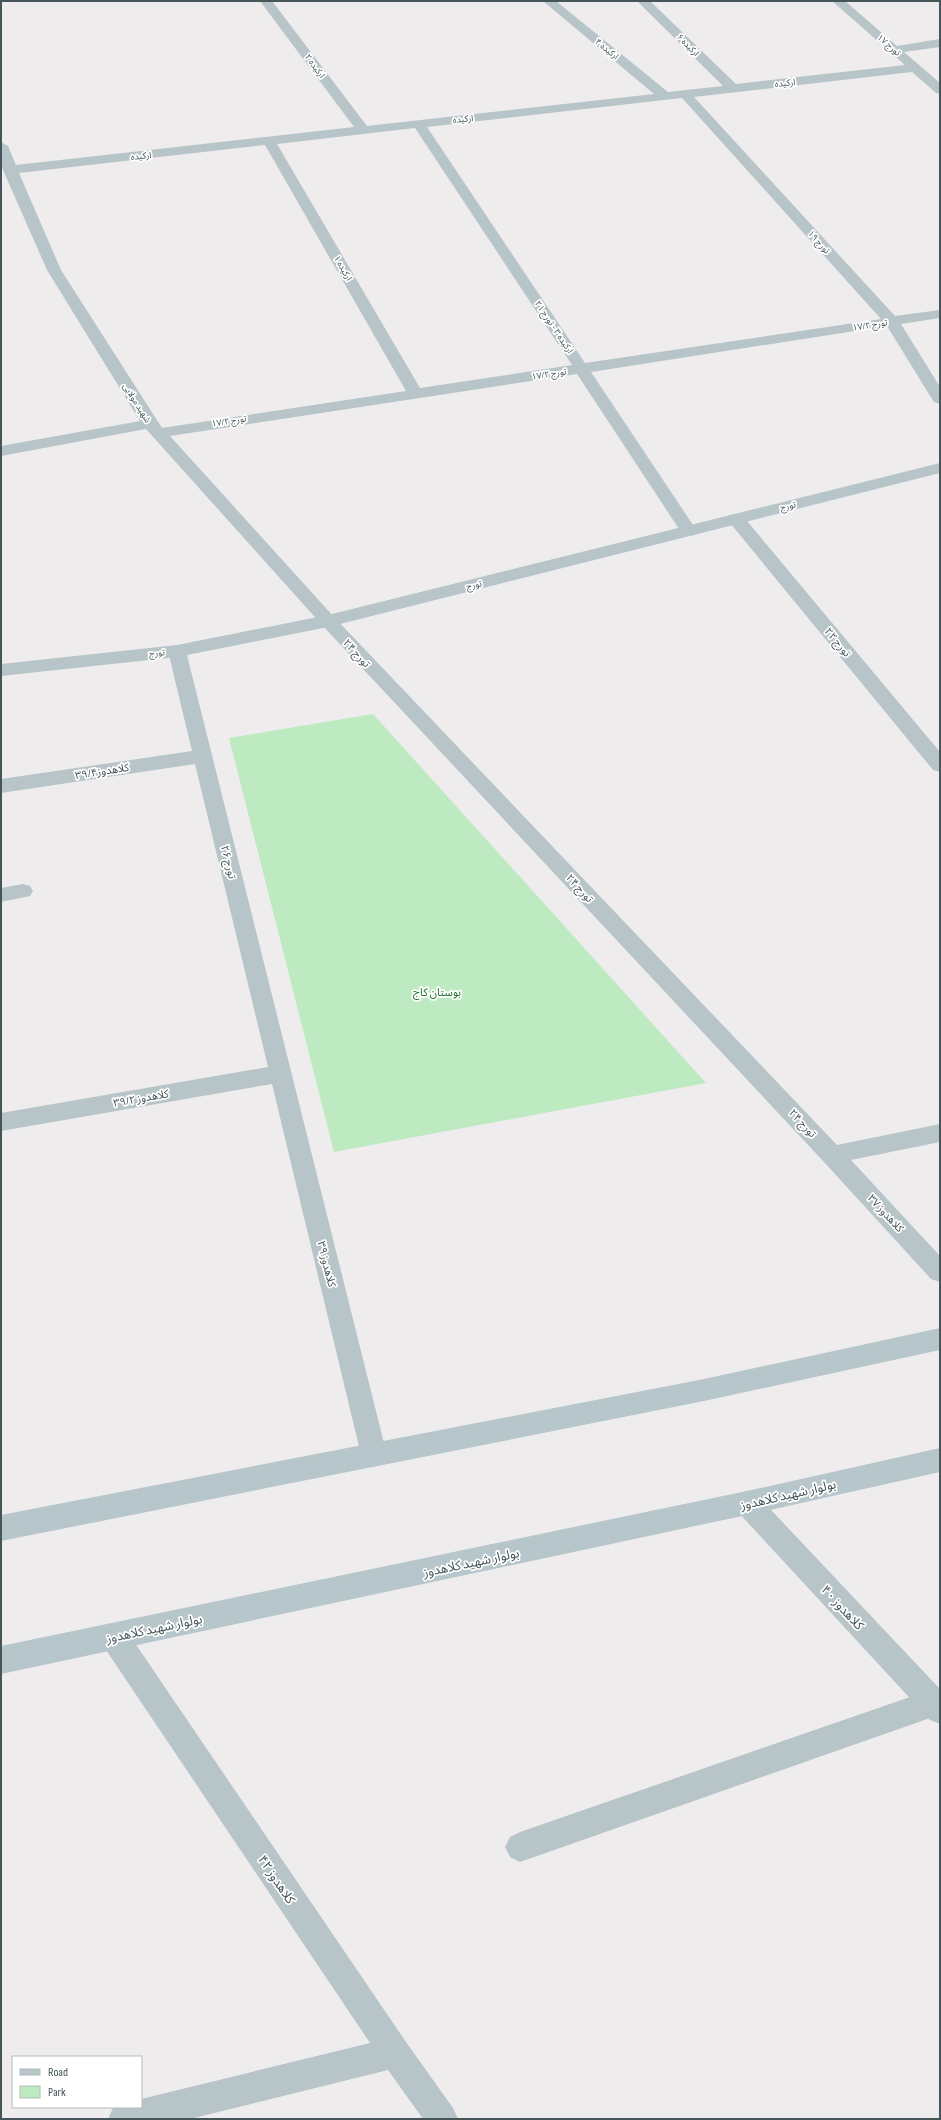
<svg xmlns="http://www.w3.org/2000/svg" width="941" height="2120" font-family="'Sofia Sans Condensed','Noto Sans Arabic',sans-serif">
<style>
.green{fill:#bdeac0}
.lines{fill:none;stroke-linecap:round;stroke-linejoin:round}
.minor{fill:#b8c5c8;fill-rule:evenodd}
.tertiary{fill:#b8c5c8;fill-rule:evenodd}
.secondary{fill:#b6c6ca;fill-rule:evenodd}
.labels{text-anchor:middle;stroke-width:3.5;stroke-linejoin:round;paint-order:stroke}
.far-street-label{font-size:9px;fill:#465558;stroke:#fff}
.street-label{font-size:11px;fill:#465558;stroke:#fff}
.park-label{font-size:11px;fill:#1e722c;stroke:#fff}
.near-street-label{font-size:13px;fill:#465558;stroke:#fff}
</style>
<rect width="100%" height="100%" fill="#efeced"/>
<path class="green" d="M373,714l333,369 -372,69 -105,-414z"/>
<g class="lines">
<path class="minor" d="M260,1h12l95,125 287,-32 -111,-93h13l112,91 55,-6 -86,-85h13l86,83 169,-19 -73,-64h13l52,45 43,-7v8l-36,5 36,31v11l-4,-1 -24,-21 -218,25 201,219 45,-6v8l-39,6 39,63v17l-6,-2 -2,-3 -45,-73 -296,46 106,159 -2,4 -6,1 -6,-1 -106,-161 -407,62 164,181 503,528 103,-21v18l-89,18 89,96v26l-9,-3 -107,-117 -502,-537 -176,-196 -145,27v-10l139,-25 -93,-151 -44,-100 -2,-8v-20l7,4 8,19 338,-38zM682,98l199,221 -296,44 -158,-236zM415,128l157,237 -152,23 -143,-244zM265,145l141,246 -244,37 -101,-158 -42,-97z
M736,514l6,1 198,237v20l-7,-2 -203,-247 -2,-4 2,-4z
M177,645l6,2 3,4 201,804 -4,8 -9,4 -9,-4 -4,-8 -89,-371 -271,47v-18l267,-46 -73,-303 -194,29v-14l191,-28 -24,-100 3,-4z
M23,884l7,2 3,5 -3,5 -29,6v-14z
M114,1623l10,4 282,415 47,66 5,11h-35l-35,-49 -198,49h-82l5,-11 28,-1v-8l229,-56 -266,-396 -4,-10 4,-10z
M933,1689l7,3v22l-7,3 -413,145 -10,-5 -5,-10 5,-10 10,-5z"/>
<path class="tertiary" d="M940,463v10l-612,154 -151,30 -176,19v-12l176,-19 151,-30z
M747,1491l9,3 184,195v35l-10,-4 -192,-208 -4,-9 4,-9z"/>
<path class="secondary" d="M940,1328v22l-236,51 -703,140v-26l703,-136z
M940,1448v24l-193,43 -746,159v-28l746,-155z"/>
</g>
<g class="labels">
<g class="far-street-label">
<text transform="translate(688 45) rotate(45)" y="3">ارکیده ۶</text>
<text transform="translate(889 45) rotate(41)" y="3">تورج ۱۷</text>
<text transform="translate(607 49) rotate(39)" y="3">ارکیده ۴</text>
<text transform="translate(315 66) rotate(53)" y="3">ارکیده ۲</text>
<text transform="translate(785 83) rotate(-6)" y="3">ارکیده</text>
<text transform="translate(463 119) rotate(-6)" y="3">ارکیده</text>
<text transform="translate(141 156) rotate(-6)" y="3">ارکیده</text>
<text transform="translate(819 242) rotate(48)" y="3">تورج ۱۹</text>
<text transform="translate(343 268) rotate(60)" y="3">ارکیده ۱</text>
<text transform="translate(870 325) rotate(-9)" y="3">تورج ۱۷/۲</text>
<text transform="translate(554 327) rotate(56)" y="3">ارکیده ۳ - تورج ۲۱</text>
<text transform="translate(549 374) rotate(-9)" y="3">تورج ۱۷/۲</text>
<text transform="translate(137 403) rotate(58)" y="3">شهید مولایی</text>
<text transform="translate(229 421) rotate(-9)" y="3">تورج ۱۷/۲</text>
<text transform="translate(788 506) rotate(-14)" y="3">تورج</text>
<text transform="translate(474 585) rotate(-14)" y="3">تورج</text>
<text transform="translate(157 653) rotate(-6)" y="3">تورج</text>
</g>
<g class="street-label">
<text transform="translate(838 642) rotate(50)" y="4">تورج ۲۲</text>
<text transform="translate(357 653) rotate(47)" y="4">تورج ۲۴</text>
<text transform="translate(102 771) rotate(-9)" y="4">کلاهدوز۳۹/۴</text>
<text transform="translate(229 862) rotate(76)" y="4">تورج ۲۶</text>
<text transform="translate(580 888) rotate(47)" y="4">تورج ۲۴</text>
<text transform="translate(141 1098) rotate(-10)" y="4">کلاهدوز ۳۹/۲</text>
<text transform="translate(803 1123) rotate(47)" y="4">تورج ۲۴</text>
<text transform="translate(886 1213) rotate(47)" y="4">کلاهدوز ۳۷</text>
<text transform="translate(327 1264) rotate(76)" y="4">کلاهدوز ۳۹</text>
</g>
<g class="park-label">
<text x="437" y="996">بوستان کاج</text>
</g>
<g class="near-street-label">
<text transform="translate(788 1494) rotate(-13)" y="5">بولوار شهید کلاهدوز</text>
<text transform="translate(471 1562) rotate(-12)" y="5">بولوار شهید کلاهدوز</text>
<text transform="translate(843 1607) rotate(47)" y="5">کلاهدوز ۴۰</text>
<text transform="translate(154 1628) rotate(-12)" y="5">بولوار شهید کلاهدوز</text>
<text transform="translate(277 1879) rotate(56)" y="5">کلاهدوز ۴۲</text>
</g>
</g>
<rect width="941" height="2120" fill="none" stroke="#465558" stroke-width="4"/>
<rect x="12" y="2056" width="130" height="52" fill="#ffffff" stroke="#b5bbbc"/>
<rect x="20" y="2069" width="20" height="6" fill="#b6c6ca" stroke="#b5bbbc"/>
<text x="48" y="2076" font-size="12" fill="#465558">Road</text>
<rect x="20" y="2086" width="20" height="12" fill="#bdeac0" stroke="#b5bbbc"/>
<text x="48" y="2096" font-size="12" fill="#465558">Park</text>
</svg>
